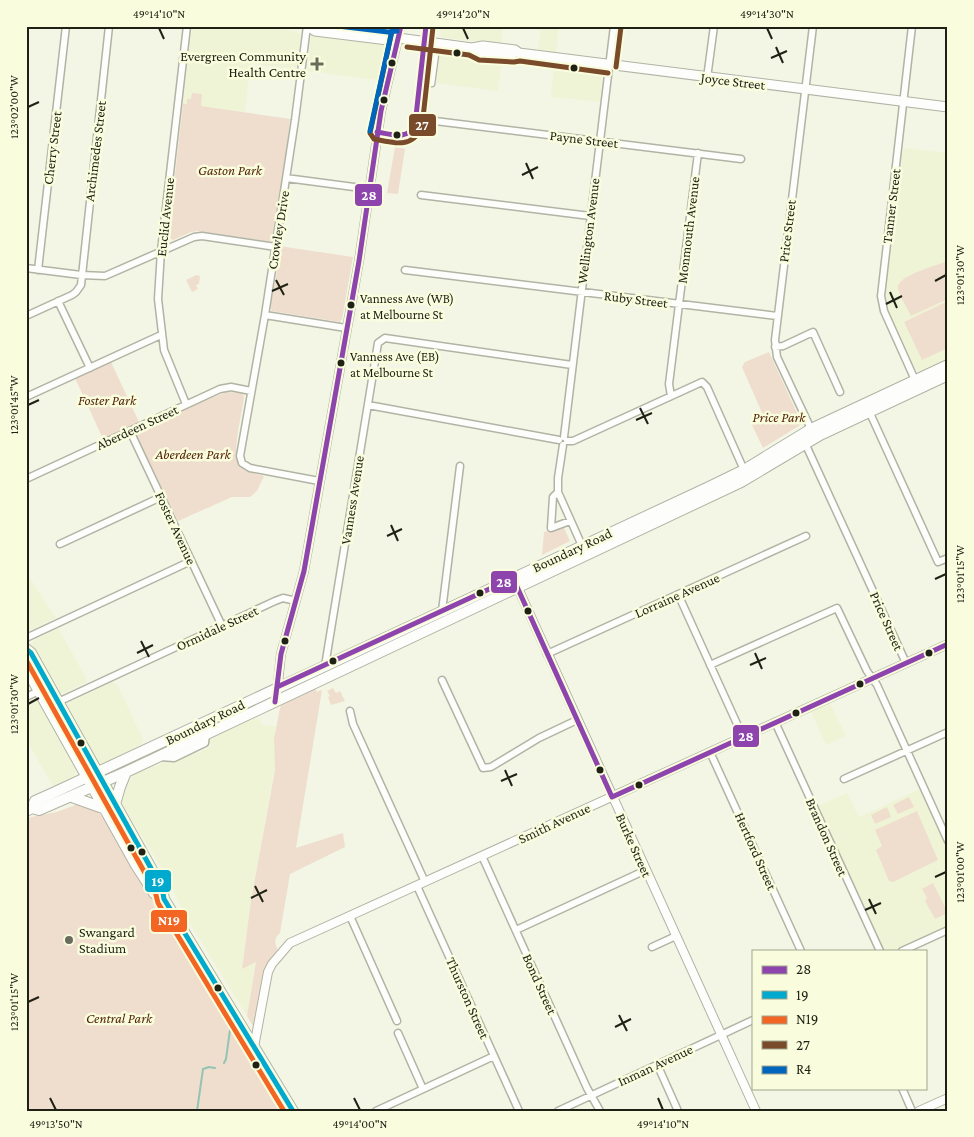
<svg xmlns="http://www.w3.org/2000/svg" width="974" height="1137" font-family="'Crimson Pro',serif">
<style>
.built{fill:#f0f4d6}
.green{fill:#efdecd}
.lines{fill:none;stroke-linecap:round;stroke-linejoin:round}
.stream{stroke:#94c4b4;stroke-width:2}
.pedestrian-casing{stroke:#b1b3a5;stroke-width:7}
.minor-casing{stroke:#b1b3a5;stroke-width:9}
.tertiary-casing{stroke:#b1b3a5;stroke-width:10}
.secondary-casing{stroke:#b1b3a5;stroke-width:11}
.primary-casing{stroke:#b1b3a5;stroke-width:12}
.pedestrian{stroke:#fdfefb;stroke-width:4.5}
.minor{stroke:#fdfefb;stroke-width:6}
.tertiary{stroke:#fdfefb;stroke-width:8}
.secondary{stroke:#fdfefb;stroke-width:9}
.primary{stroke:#fdfefb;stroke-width:10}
.bus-1-casing{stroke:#f9fddd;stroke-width:9}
.bus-2-casing{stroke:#f9fddd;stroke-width:9}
.bus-3-casing{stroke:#f9fddd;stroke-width:9}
.bus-4-casing{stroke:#f9fddd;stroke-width:9}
.bus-5-casing{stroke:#f9fddd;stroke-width:9}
.bus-1{stroke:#8e44ad;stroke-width:5}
.bus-2{stroke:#00a9ce;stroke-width:5}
.bus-3{stroke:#f26522;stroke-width:5}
.bus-4{stroke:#7a4b2a;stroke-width:5}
.bus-5{stroke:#0065bd;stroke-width:5}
.ticks{fill:none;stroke:#1f2115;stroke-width:2}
.bus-dot{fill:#1f2115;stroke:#f9fddd;stroke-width:2}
.poi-dot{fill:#696c5d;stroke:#f9fddd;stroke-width:2}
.labels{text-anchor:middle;stroke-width:5;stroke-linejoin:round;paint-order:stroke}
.bus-label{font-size:13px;fill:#1f2115;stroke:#f9fddd;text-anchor:start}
.poi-label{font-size:14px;fill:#1f2115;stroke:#f9fddd;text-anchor:end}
.street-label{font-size:14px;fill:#1f2115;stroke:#f9fddd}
.park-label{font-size:14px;font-style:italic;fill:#532307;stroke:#f9fddd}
.line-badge{stroke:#f9fddd;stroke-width:2}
.badge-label{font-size:14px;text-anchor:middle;font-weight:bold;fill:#fff}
.neatline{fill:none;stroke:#1f2115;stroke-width:2}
.ticks-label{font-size:12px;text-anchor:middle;fill:#1f2115}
</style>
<rect width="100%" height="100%" fill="#f3f6e4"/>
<path class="built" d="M192,26h73l32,6 4,4 -5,34 -45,-7 -6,49 -62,-8z
M441,26h62l-2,19 -61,-8z
M541,26h18l-3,26 -18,-2z
M315,35l71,10 3,5 -4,31 -78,-10 4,-34z
M439,52l63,7 -4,32 -63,-8z
M554,64l46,6 2,4 -2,28 -49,-5z
M904,148l44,5v206l-28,13 -5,-4 -26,-56 -4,-17 16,-143 3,-1z
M26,572l30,46 -30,14z
M57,629l3,2 26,47 1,4 -25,12 -4,-2 -27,-47 3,-5z
M111,682l6,2 27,57 -3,4 -36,18h-6l-32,-55v-4z
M33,699h3l3,2 38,69 -3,7 -19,10 -3,-2 -26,-46v-37z
M830,703l16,33 -20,9 -15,-34z
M251,718l8,1 4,6 13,2 -2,12 2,22 -25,139 -9,68 14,-6 -9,54 -63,-102 -16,-35 -45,-73 -2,-9 3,-12 13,-13 29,-10 5,1 24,-12 3,2 12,-6 1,-2 -3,-2 5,-7z
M920,789l28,61v75l-55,26h-9l-66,-145 29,-13 12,24z"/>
<path class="green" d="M192,93l10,1 -1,12 89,13 -8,69 -2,2 -7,47 -4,5 -72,-11 -6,1 -18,8 -5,-3 15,-133h4v-5h4z
M395,147l10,2 -7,45 -11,-1z
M279,246l74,11 -11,62 -2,3 -68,-11 -2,-4 9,-46z
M948,261v38l-37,17c-3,-7 -14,-23 -13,-30 2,-11 40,-21 50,-25z
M196,275l4,1 -1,8 -3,1 2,4 -6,3 -6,-12z
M948,301v47l-26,12 -18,-38z
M769,352l33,72 -39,24 -12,-25 11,-5 1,-3 -21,-48 3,-5z
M111,362l28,60 -36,17 -28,-61 20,-10 2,1z
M227,392l15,1 2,3c-1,17 -15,60 -2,72 6,5 15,6 22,8l-7,15 -7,6h-18l-54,24 -18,-35v-2l-23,-47v-4l6,-4 33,-14 5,-5z
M563,526l7,15 -28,14 2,-23z
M316,687v5l6,-2 -26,158 47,-15 2,14 -55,27 -10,59c-8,7 -4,12 -1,20l-5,4 -20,71 -7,-12 9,-54 -14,7 9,-69 24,-130 -1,-31 6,-31 2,-4z
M333,688l3,5 4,-2 5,10 -14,4 -3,-8 2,-1 -3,-5z
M909,797l5,10 -16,7 -5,-9z
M78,804l19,7 7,8 32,55 80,123v6l2,5 4,1 9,11 54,91h-259v-293l31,-6z
M887,807l4,10 -16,7 -4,-9z
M917,811l21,49 -45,22 -4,-1 -13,-31 6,-4 -7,-16z
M933,883l15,30 -13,6 -10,-18 2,-3 -5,-9z"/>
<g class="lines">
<path class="stream" d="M224,1063l2,-4 4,-29
M197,1111l6,-42 6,-2 6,1"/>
<defs>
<path id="pedestrian" d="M432,84l4,-30"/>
<path id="minor" d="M307,26l-12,94 -30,195 -25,141 2,7 8,5 69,13
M912,26l-31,270 3,15 31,69
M398,38l3,-12
M707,78l7,-52
M427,120l314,39
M286,178l83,11
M421,195l169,21
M26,268l55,7 24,1 89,-39 8,-1 74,11
M38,270l28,-244
M405,270l372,46
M58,301l32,67
M265,315l81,13
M26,316l46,-21 4,-3 5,-7 28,-259
M775,347l8,-1 30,-14 27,60
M671,396l-2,-12 29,-231
M26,397l135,-62
M186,404l-22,-54 -6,-51 3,-48 26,-225
M368,405l191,35
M869,411l69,151 10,-4
M811,429l-34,-72 -2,-17 38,-314
M130,431l92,195
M564,437l50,-411
M567,441h6l129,-59 5,5 37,83
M805,443l101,220
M563,445l-5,33v14l25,56
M26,479l194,-90 11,-2 20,4
M558,492l-5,5 -2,31 19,-7
M60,544l101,-47
M678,594l65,143
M444,613l-2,-2 18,-145
M26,638l165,-77
M547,654l259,-118
M710,665l127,-57 30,63 10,14 71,156
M325,666l53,-323 7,-5 187,27
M442,680l41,88 8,-1 48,-29 38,-18
M26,697l13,-6
M58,702l217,-101 8,-3 13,3
M350,711l3,13 72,158
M775,722l105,229
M710,752l91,199
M160,757l14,1 31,-15 1,-8
M844,779l104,-47
M482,856l105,232 13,23
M417,886l102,225
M350,916l47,105
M516,930l130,-60
M652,947l24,-11
M902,951l46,-21
M398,1033l25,56
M657,1064l21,47
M902,1088l10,23
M376,1111l118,-55
M558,1111l195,-91"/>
<path id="tertiary" d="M516,584l240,527
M277,692l4,-38 23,-83 55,-310 22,-150 17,-73
M254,1047l14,-75 4,-8 18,-21 658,-299
M919,1111l29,-13"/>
<path id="secondary" d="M307,26l8,5 73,9 10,-2 74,10 11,-2 32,4 4,3 429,54
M340,26l50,6 8,6
M472,48l8,5 32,2"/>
<path id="primary" d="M26,649l5,4 131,235 2,11 129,212
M26,668l110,197 18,28 10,6
M72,797l31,11
M115,804l5,-17 6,-15
M32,808l7,2 87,-38 615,-290 79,-47 128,-60
M26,811l6,-3 3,-7 18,-8 656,-306 35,-17 67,-41 137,-64"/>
</defs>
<use href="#pedestrian" class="pedestrian-casing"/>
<use href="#minor" class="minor-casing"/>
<use href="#tertiary" class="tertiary-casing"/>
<use href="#secondary" class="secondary-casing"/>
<use href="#primary" class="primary-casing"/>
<use href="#pedestrian" class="pedestrian"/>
<use href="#minor" class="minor"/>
<use href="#tertiary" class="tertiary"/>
<use href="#secondary" class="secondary"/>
<use href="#primary" class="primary"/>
<defs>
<path id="bus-1" d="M377,132c14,2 30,9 38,-7l11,-99
M277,687l236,-109 99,219
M275,702l6,-48 23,-83 55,-310 22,-150 20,-85
M612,797l336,-153"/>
<path id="bus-2" d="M26,649l5,4 131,235 2,11 129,212"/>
<path id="bus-3" d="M26,660l129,231 3,12 126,208"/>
<path id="bus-4" d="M393,26l-23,107 4,6c20,4 38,10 48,-12l11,-100
M407,47l62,8 10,5 35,2 6,-1 88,12
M616,67l5,-40"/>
<path id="bus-5" d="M338,26l50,6 9,-1
M370,131l23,-105"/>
</defs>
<use href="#bus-1" class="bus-1-casing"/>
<use href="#bus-2" class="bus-2-casing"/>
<use href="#bus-3" class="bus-3-casing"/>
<use href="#bus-4" class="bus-4-casing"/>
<use href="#bus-5" class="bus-5-casing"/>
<use href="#bus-1" class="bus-1"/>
<use href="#bus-2" class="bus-2"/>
<use href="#bus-3" class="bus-3"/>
<use href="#bus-4" class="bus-4"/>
<use href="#bus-5" class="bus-5"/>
</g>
<path class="ticks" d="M159,28l5,11M463,28l5,11M767,28l5,11M776,47l7,16M771,58l16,-7M28,107l11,-5M526,163l7,16M522,175l16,-8M276,280l8,15M935,281l11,-6M272,291l16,-7M890,292l7,16M886,304l16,-8M28,405l11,-5M640,408l8,16M636,420l16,-7M391,525l7,16M387,536l15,-7M935,579l11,-5M141,641l8,16M137,653l16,-8M755,653l7,16M750,665l16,-7M28,704l11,-6M505,770l7,16M501,781l16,-7M935,877l11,-5M255,886l8,16M251,898l16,-8M869,899l7,15M865,910l16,-7M28,1002l11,-5M619,1015l8,16M615,1027l16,-8M50,1098l6,12M354,1098l6,12M658,1098l5,12"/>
<g class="bus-dot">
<circle cx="457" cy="53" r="4.5"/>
<circle cx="392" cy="63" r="4.5"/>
<circle cx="574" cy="68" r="4.5"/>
<circle cx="384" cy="100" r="4.5"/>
<circle cx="397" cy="135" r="4.5"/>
<circle cx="351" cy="305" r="4.5"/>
<circle cx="341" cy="363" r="4.5"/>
<circle cx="480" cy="593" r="4.5"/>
<circle cx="528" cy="611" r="4.5"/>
<circle cx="285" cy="641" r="4.5"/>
<circle cx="929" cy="653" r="4.5"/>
<circle cx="333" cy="661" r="4.5"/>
<circle cx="860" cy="684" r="4.5"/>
<circle cx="796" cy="713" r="4.5"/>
<circle cx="81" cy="743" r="4.5"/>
<circle cx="600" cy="770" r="4.5"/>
<circle cx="639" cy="785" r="4.5"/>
<circle cx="131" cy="848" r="4.5"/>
<circle cx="142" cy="852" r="4.5"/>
<circle cx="218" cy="988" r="4.5"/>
<circle cx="256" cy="1065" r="4.5"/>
</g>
<g class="poi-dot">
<path d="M314.5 56.5h5v5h5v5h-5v5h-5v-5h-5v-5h5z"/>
<circle cx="69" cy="940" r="5"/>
</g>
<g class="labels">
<g class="bus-label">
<text x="360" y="303">Vanness Ave (WB)<tspan x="360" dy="16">at Melbourne St</tspan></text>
<text x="350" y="361">Vanness Ave (EB)<tspan x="350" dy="16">at Melbourne St</tspan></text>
</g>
<g class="poi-label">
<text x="306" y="61">Evergreen Community<tspan x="306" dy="16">Health Centre</tspan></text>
<text x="79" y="937" text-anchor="start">Swangard<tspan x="79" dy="16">Stadium</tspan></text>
</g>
<g class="street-label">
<text transform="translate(733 81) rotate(7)" y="5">Joyce Street</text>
<text transform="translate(584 139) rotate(7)" y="5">Payne Street</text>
<text transform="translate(52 148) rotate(-83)" y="5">Cherry Street</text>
<text transform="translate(95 151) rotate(-83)" y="5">Archimedes Street</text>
<text transform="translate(891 206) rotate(-83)" y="5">Tanner Street</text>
<text transform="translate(165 217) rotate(-84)" y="5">Euclid Avenue</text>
<text transform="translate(278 230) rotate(-81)" y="5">Crowley Drive</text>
<text transform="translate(688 230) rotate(-83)" y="5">Monmouth Avenue</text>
<text transform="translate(588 231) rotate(-83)" y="5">Wellington Avenue</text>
<text transform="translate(787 231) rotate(-83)" y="5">Price Street</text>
<text transform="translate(636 299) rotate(7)" y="5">Ruby Street</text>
<text transform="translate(137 427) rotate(-25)" y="5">Aberdeen Street</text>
<text transform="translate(352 500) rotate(-81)" y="5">Vanness Avenue</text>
<text transform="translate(176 528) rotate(65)" y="5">Foster Avenue</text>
<text transform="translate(572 550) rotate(-25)" y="5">Boundary Road</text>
<text transform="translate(677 595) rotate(-24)" y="5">Lorraine Avenue</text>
<text transform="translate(887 621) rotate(66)" y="5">Price Street</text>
<text transform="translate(217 628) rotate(-25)" y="5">Ormidale Street</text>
<text transform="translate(205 722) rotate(-26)" y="5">Boundary Road</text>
<text transform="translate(554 823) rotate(-25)" y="5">Smith Avenue</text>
<text transform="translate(827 837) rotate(66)" y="5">Brandon Street</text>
<text transform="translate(634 845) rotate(66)" y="5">Burke Street</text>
<text transform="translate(756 851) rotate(66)" y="5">Hertford Street</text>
<text transform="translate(540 984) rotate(66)" y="5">Bond Street</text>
<text transform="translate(468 998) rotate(66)" y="5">Thurston Street</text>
<text transform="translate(655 1065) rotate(-25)" y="5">Inman Avenue</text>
</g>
<g class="park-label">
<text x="230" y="175">Gaston Park</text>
<text x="107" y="405">Foster Park</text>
<text x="779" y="422">Price Park</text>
<text x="193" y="459">Aberdeen Park</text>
<text x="119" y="1023">Central Park</text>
</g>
</g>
<g class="line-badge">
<rect x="408" y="113" width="29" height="24" rx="5" fill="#7a4b2a"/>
<rect x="354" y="183" width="29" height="24" rx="5" fill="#8e44ad"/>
<rect x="490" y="570" width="28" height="24" rx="5" fill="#8e44ad"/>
<rect x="732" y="724" width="28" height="24" rx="5" fill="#8e44ad"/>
<rect x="144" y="869" width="28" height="24" rx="5" fill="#00a9ce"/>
<rect x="150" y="909" width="38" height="24" rx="5" fill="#f26522"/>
</g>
<g class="badge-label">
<text x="422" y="130">27</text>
<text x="369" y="200">28</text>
<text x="504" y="587">28</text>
<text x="746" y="741">28</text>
<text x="158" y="886">19</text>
<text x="169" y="925">N19</text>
</g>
<rect width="974" height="1137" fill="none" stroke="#f9fddd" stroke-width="55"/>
<rect x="752" y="950" width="175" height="140" fill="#f9fddd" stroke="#a2a58d"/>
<rect x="762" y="966" width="25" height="8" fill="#8e44ad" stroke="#a2a58d"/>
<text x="796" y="974" font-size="15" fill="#1f2115">28</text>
<rect x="762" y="991" width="25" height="8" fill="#00a9ce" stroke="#a2a58d"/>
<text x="796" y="1000" font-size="15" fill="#1f2115">19</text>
<rect x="762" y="1016" width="25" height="8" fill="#f26522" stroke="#a2a58d"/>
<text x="796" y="1024" font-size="15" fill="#1f2115">N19</text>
<rect x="762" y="1041" width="25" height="8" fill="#7a4b2a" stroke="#a2a58d"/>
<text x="796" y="1050" font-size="15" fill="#1f2115">27</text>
<rect x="762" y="1066" width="25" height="8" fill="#0065bd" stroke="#a2a58d"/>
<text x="796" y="1074" font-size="15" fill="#1f2115">R4</text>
<rect x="28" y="28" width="918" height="1082" class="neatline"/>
<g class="ticks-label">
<text x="159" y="18">49°14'10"N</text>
<text x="463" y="18">49°14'20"N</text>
<text x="767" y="18">49°14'30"N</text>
<text transform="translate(14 107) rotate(-90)" y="4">123°02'00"W</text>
<text transform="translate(960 275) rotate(-90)" y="4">123°01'30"W</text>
<text transform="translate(14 405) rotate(-90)" y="4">123°01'45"W</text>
<text transform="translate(960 574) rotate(-90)" y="4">123°01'15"W</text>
<text transform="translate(14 704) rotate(-90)" y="4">123°01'30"W</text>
<text transform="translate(960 872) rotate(-90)" y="4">123°01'00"W</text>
<text transform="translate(14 1002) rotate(-90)" y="4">123°01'15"W</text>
<text x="56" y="1128">49°13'50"N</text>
<text x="360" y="1128">49°14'00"N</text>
<text x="663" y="1128">49°14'10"N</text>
</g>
</svg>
